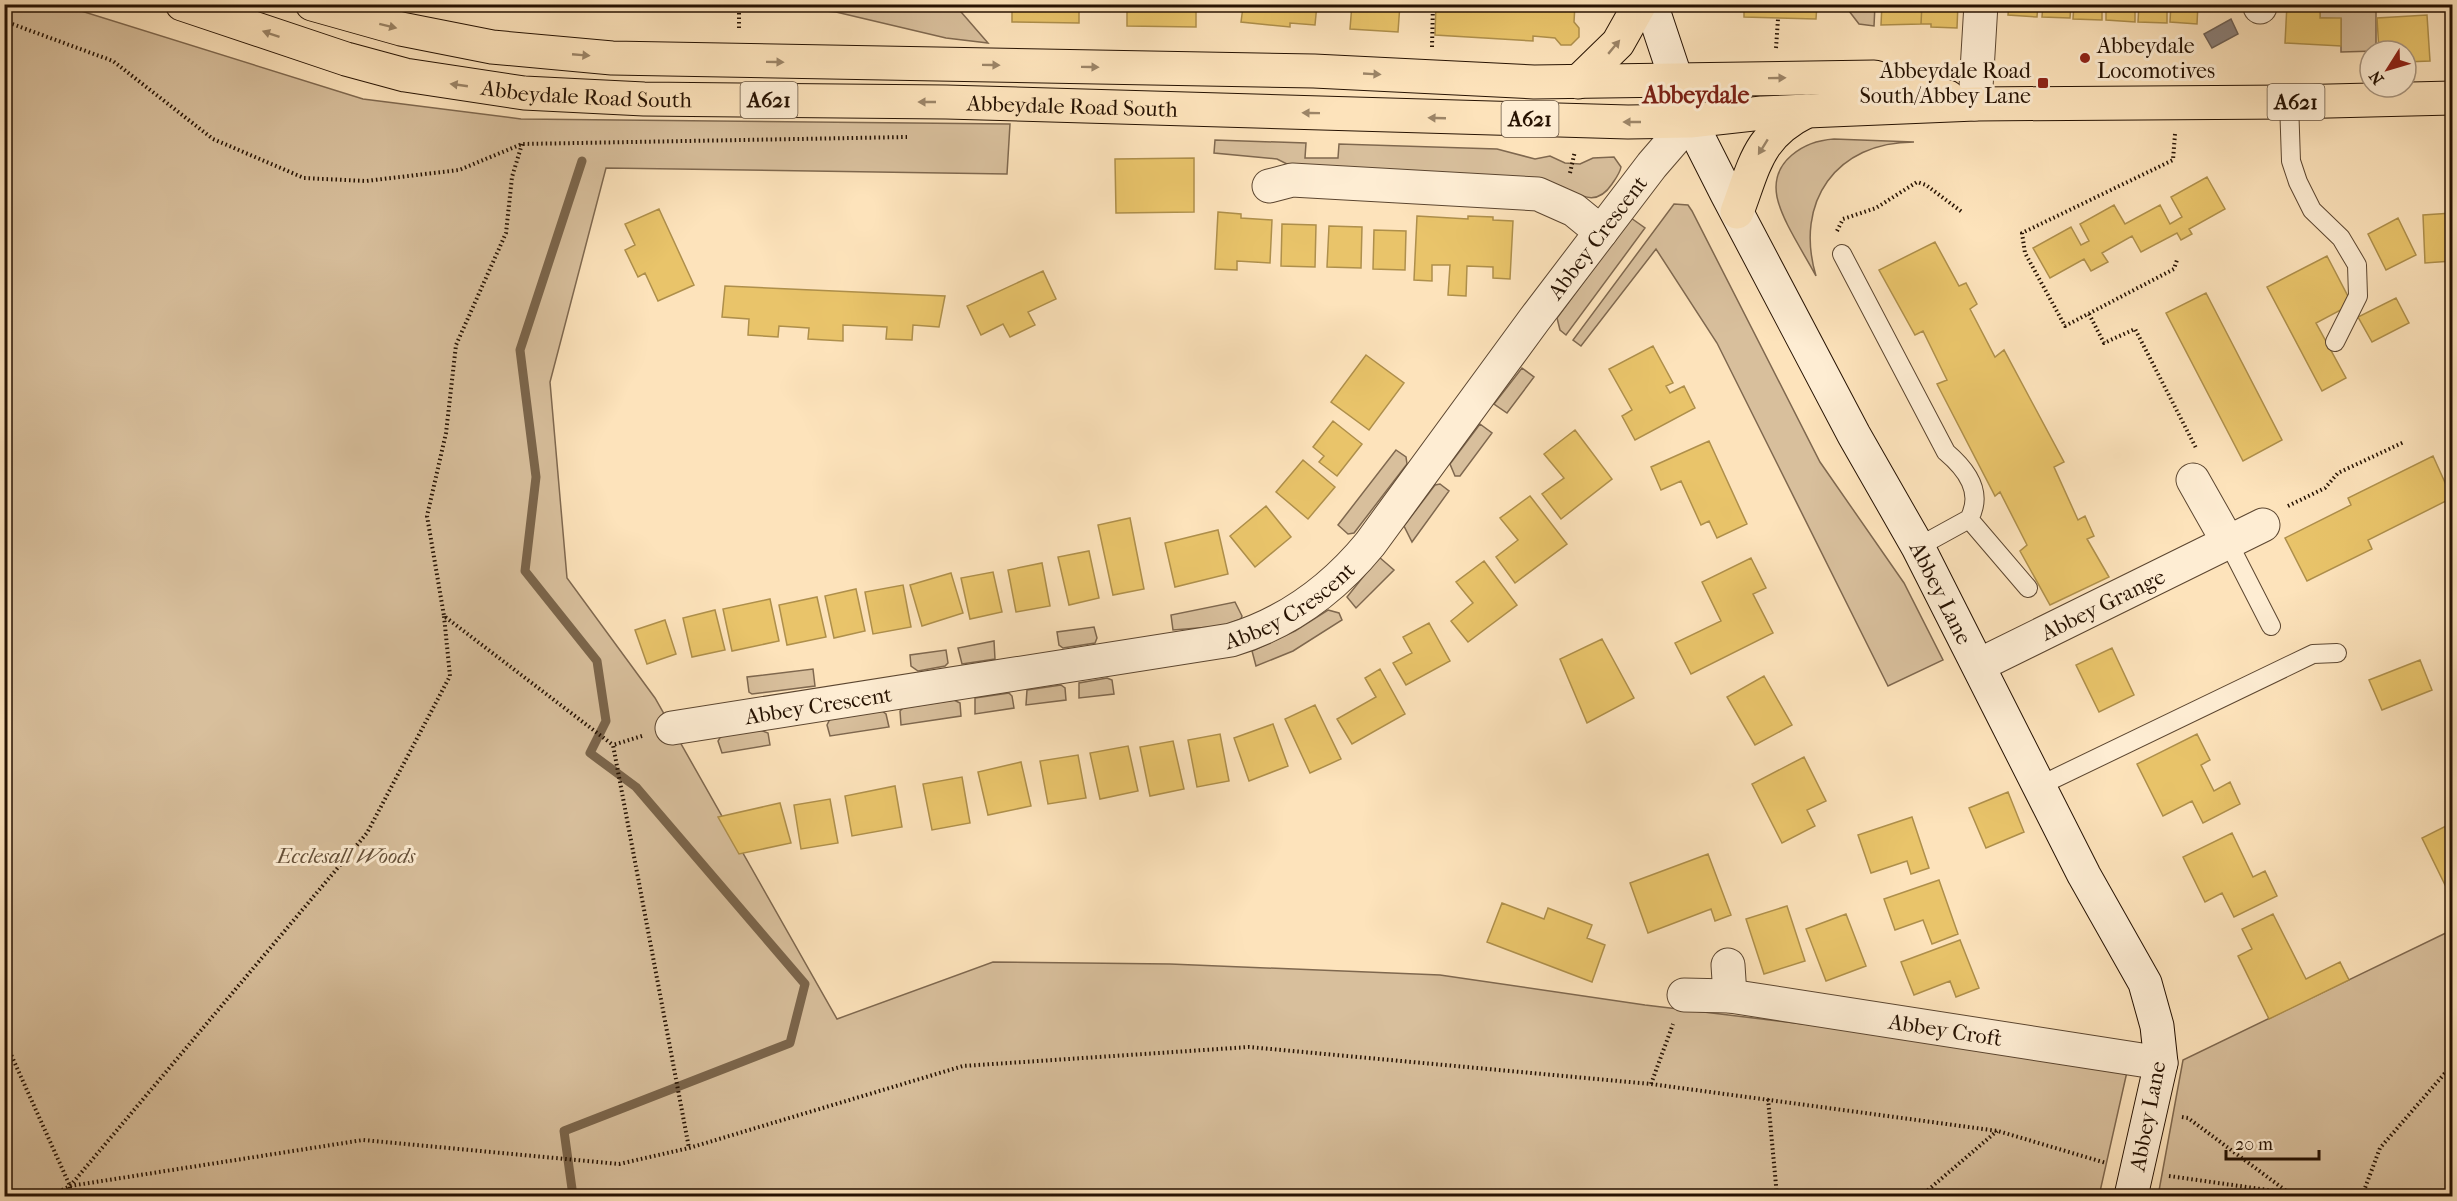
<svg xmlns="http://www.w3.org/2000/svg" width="2457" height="1201" font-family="'IM FELL French Canon',serif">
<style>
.green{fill:#d8bf9c;stroke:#7f684f;stroke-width:1.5}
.homes{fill:#e9c46a;stroke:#ae8f4b;stroke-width:1.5}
.industry{fill:#8a817c;stroke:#6c6057;stroke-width:1.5}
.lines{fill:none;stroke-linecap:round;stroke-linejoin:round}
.stream{stroke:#7b654b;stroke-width:9}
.service-casing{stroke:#5c4630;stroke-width:20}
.minor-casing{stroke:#5c4630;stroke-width:35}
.secondary-casing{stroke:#261202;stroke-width:35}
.primary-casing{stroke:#261202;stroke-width:35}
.path{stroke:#261202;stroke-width:4;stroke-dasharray:1.5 3;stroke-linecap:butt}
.service{stroke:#feedd3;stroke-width:18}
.minor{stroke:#feedd3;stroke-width:33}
.secondary{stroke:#feedd3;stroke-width:33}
.primary{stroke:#fde3bb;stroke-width:33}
.oneway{fill:#9c8568}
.poi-dot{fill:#8f2418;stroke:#feedd3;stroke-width:2}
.labels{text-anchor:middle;stroke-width:6;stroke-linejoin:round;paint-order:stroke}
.shield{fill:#feedd3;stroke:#675441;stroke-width:1.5}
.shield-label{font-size:21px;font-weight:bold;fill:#261202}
.poi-label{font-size:22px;fill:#261202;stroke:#feedd3;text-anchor:start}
.street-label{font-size:22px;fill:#261202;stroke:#feedd3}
.park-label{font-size:22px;font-style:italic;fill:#644f38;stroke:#feedd3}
.neighbourhood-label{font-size:24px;font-weight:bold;fill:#7a1f14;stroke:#feedd3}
</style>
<rect width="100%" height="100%" fill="#fde3bb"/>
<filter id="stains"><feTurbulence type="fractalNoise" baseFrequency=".00333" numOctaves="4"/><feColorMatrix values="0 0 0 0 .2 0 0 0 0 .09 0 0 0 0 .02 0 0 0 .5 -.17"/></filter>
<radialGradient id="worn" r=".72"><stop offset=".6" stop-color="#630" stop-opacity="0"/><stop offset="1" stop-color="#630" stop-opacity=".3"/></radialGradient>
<path class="green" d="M5,5h57l301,94 158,20 489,5 -3,50 -401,-6 -56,214 17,196 88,120 182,321 156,-57 177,2 270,11 205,30 484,58 -30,133h-2094z
M761,5h194l33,38 -42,-5 -110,-26z
M1839,5h36l-1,21 -15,-2 -10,-13 -10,-1z
M2320,5h56v46l-35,1v-33l-21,-1z
M1834,139l80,3c-78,0 -120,60 -98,134 -12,-23 -34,-55 -39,-79 -7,-36 27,-56 57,-58z
M1215,140l91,3 -1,15h33l1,-14 158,5 38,10 15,-3 15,7 15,1 13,-6 21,-1 7,10c-1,6 -5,11 -9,17 -18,27 -36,7 -59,-1l-262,-17 -14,-7 -63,-6z
M1674,204l14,1 4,6 128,251 84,121 39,77 -55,26 -171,-343 -61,-94 -75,97 -8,-6z
M1631,218l14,10 -79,107 -6,-5 -3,-12z
M1522,368l12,9 -27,36 -13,-9z
M1480,424l12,9 -32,43h-5l-5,-12z
M1396,450l10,7 1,7 -53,69 -6,1 -10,-9z
M1440,484l9,7 -37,51 -8,-16 31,-41z
M1379,557l15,13 -38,38 -9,-11z
M1235,602l7,14 -1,3 -18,7 -50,4 -2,-15z
M1328,610l11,3 3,7 -49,31 -37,15 -4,-15 43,-20z
M1094,627l3,11 -2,5 -32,5 -4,-3 -2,-13z
M994,641l1,18 -33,5 -4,-16z
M946,650l2,13 -3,3 -27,5 -7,-5 -1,-11z
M813,669l2,17 -63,8 -3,-2 -2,-15z
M1107,678l5,2 2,14 -35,4v-15z
M1061,685l4,3 1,12 -40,5 1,-15z
M1009,693l3,3 2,12 -39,6v-16z
M954,700l6,3 1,13 -60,9 -1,-14 3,-3z
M882,711l4,3 3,13 -59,9 -3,-11 3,-6z
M757,729l11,4 2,12 -48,8 -4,-12 3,-5z
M2452,930v266h-294l25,-136z"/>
<path class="homes" d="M1012,4h67v19l-67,-1z
M1127,4h69v23l-69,-1z
M1317,4l-2,21 -25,-2v4l-49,-5 2,-15 -17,-2z
M1352,4h48l-2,28 -48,-3z
M1436,4h139l-1,18 5,6v9l-8,8h-10l-6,-7 -22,-2v5l-98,-6z
M1744,4h73l-1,15 -72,-2z
M1882,4h40l-1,20 -40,1z
M1922,4h36l-1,24 -26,-1v-3h-10z
M2009,4h29l-1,13 -29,-2z
M2043,4h28l-1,14 -28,-1z
M2074,4h28v16l-29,-1z
M2106,4h29v18l-29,-2z
M2139,4h28v19l-29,-1z
M2171,4h27l-1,20 -27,-2z
M2287,4h33v14h21v28l-56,-3z
M2427,15l3,46 -24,1v-11h-27l-2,-33z
M1194,158v54l-78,1 -1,-54z
M2207,177l18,32 -36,20 3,5 -11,6 -4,-7 -36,19 -9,-16 -30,17 6,9 -17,9 -7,-12 -34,19 -17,-30 38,-21 10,18 8,-4 -9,-17 34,-19 11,19 35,-19 10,19 12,-7 -11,-20z
M659,209l35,76 -36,16 -13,-28 -7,4 -13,-27 10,-5 -10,-21z
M1218,212l23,2v4l31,2 -2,43 -33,-2v9l-22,-1z
M2452,213v48l-27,2 -2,-48z
M1417,216l51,3v-3l25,1v3l20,1 -3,58 -17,-1v-11l-26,-1 -1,30 -18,-1 2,-30h-18v16l-18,-1z
M2398,218l18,37 -30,15 -18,-36z
M1282,224l34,1 -1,42 -34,-1z
M1329,226l33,1 -1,41 -34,-1z
M1374,230l32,1 -1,39 -32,-1z
M1935,242l24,44 7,-3 11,21 -7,5 25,48 9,-7 60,112 -10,5 24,53 7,-4 9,20 -7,3 22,38 -59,28 -30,-54 7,-6 -27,-53 -5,4 -58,-112 10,-4 -24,-49 -8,4 -36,-65z
M2327,256l25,48 -36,19 30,55 -24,13 -55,-104z
M1043,271l13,28 -28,13 7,13 -25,12 -7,-13 -22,11 -14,-29z
M725,286l220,10 -6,31 -26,-2 -1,15 -26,-1 1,-12 -44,-2v16l-35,-2 1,-11 -30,-2 -1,11 -30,-2 1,-16 -27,-2z
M2206,293l76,147 -39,21 -77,-148z
M2396,298l13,25 -37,19 -14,-25z
M1653,346l20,37 -7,3 4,7 14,-7 11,22 -60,32 -13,-24 10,-6 -23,-41z
M1366,355l38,28 -35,47 -38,-28z
M1333,421l29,23 -25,32 -18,-14 5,-6 -11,-9z
M1575,430l37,49 -51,40 -19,-25 22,-16 -20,-24z
M1709,441l38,83 -30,14 -8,-17 -8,4 -20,-44 -20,9 -10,-23z
M2433,456l19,42 -84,42 4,9 -65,32 -22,-43 66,-33 -3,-7z
M1303,460l32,27 -27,32 -32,-27z
M1530,496l37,48 -52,39 -19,-26 22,-17 -18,-22z
M1266,506l25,31 -36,30 -25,-31z
M1130,518l14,71 -31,6 -15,-70z
M1218,530l10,44 -53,13 -10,-44z
M1089,551l10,47 -30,7 -11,-48z
M1751,558l15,30 -13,6 20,39 -82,41 -16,-31 46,-22 -19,-39z
M1484,561l33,44 -49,37 -17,-21 22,-18 -17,-21z
M1042,563l8,43 -34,6 -8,-42z
M993,572l9,40 -32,7 -9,-41z
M951,573l12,40 -41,13 -12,-41z
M903,585l8,42 -38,7 -8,-42z
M856,589l9,42 -31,7 -9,-42z
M817,597l9,40 -39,8 -8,-40z
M770,599l9,42 -47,10 -9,-42z
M715,610l10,40 -33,7 -9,-39z
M665,620l11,34 -29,10 -12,-34z
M1429,623l21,38 -44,24 -13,-22 19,-10 -9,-16z
M1602,639l32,59 -47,25 -27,-64z
M2112,648l22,47 -35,17 -23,-47z
M2420,660l12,30 -50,20 -13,-30z
M1380,669l25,45 -53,30 -15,-25 39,-22 -11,-19z
M1764,676l28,49 -37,20 -28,-48z
M1315,705l26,54 -31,14 -25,-54z
M1273,724l15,42 -39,15 -15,-43z
M1220,734l9,47 -32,6 -9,-47z
M2197,734l13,26 -9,5 13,26 16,-9 10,22 -37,19 -11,-22 -29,15 -26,-52z
M1173,741l11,48 -34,7 -10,-49z
M1128,746l10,45 -38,8 -10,-46z
M1078,755l8,43 -38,6 -8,-43z
M1804,757l22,44 -19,9 8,16 -33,17 -30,-59z
M1021,762l10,44 -43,9 -10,-43z
M962,777l8,46 -38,7 -9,-46z
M895,786l7,41 -50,9 -7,-40z
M2008,792l16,40 -38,16 -17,-40z
M830,799l8,44 -37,6 -7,-44z
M780,803l11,40 -52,11 -21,-37z
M1912,817l17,51 -18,6 -4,-13 -36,12 -13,-38z
M2452,823v71l-2,1 -28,-57z
M2232,833l21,44 12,-6 12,25 -43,21 -12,-24 -17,9 -22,-45z
M1708,854l23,61 -16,6 -4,-12 -63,24 -18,-50z
M1939,880l19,54 -26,10 -9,-24 -28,10 -11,-31z
M1502,903l42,16 4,-11 44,17 -5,13 18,7 -13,37 -105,-40z
M1787,906l18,55 -41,13 -18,-55z
M1846,914l20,52 -40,15 -20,-52z
M2273,914l33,65 34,-17 9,18 -80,39 -31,-63 14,-7 -10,-20z
M1960,940l19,48 -23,9 -6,-16 -36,14 -13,-33z"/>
<path class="industry" d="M2231,19l7,15 -26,14 -8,-14z"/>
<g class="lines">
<path class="stream" d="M573,1196l-9,-65 226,-88 15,-59 -169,-197 -46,-34 16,-32 -9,-60 -72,-90 11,-94 -16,-127 62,-189"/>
<defs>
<path id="service" d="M2289,102l2,59 7,21 14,28 29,28 16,27 1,31 -23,46
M1842,254l104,198c20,17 38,40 23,67l-51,28
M1969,519l59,69
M2228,542l43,84
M2039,786l274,-132 24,-1"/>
<g id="minor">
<path d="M2260,4v3"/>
<path d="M1975,104l6,-100"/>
<path d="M1269,186l23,-6 246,14 36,16 27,22"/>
<path d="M2193,480l35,62"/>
<path id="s1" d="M1979,665l284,-140"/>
<path id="s2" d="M672,728l559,-88c56,-17 102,-51 139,-96l164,-224 118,-155 38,-44"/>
<path d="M1728,965l2,31"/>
<path id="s3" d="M1684,995l46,1 431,67"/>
</g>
<g id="secondary">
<path id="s4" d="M1651,4l39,117 37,73 127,241 64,112 166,328 61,108 12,43 4,37 -30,133"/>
</g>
<g id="primary">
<path id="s5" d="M182,4l164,55 59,16 119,18 120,6 302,3 682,20 62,-1 72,-8 213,-9 314,-2 163,-4"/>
<path d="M312,4l89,25 91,18 120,11 702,13 220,11 340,-5 74,20"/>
<path d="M1578,82l40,-39 22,-39"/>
<path d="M1737,212c18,-48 21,-77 70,-101"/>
</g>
</defs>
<use href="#service" class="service-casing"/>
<use href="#minor" class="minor-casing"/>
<use href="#secondary" class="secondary-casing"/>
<use href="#primary" class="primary-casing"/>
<path class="path" d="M4,21l109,40 100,78 91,39 62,3 93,-11 63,-26 385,-7
M739,28v-24
M1432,47l1,-43
M1776,48l2,-29
M2175,134l-2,26 -151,73 3,20 40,73 109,-57 3,-9
M522,144l-10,33 -6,56 -50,112 -10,88 -19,83 17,100 169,129
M1570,173l5,-22
M1837,231l6,-12 33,-11 41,-26 9,3 36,27
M2089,314l15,29 31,-14 61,119
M2288,506l37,-18 13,-15 66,-31
M642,736l-29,9 76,403
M4,1039l66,147v10
M1651,1084l22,-60
M1768,1099l9,97
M2182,1117l6,1 101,75 10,3
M2169,1176l120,17
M70,1186l297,-353 83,-157 -6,-60
M50,1196l20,-10 293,-46 256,24 70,-16 274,-82 286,-19 402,37 347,47 108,32
M1921,1196l76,-65
M2362,1196l18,-48 72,-83"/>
<use href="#service" class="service"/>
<use href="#minor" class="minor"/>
<use href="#secondary" class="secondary"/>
<use href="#primary" class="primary"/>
</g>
<defs><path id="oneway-solid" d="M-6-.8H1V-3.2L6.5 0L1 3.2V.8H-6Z" transform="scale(1.5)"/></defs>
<g class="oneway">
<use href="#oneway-solid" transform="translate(388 26) rotate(14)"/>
<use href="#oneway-solid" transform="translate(271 34) rotate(-161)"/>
<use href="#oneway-solid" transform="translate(1614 47) rotate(-50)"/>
<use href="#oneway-solid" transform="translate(581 55) rotate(5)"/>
<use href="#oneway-solid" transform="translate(775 62) rotate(1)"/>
<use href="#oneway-solid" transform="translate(991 65) rotate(1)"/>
<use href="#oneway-solid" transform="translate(1090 67) rotate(1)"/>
<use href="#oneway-solid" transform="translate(1372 74) rotate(3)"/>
<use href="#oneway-solid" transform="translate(1777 78) rotate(-1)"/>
<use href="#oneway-solid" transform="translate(459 85) rotate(-172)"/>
<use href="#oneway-solid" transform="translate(927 102) rotate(-180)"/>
<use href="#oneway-solid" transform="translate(1311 113) rotate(-179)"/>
<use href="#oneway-solid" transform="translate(1437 118) rotate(-178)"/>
<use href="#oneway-solid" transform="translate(1632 122) rotate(-180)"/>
<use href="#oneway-solid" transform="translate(1763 147) rotate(122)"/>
</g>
<g class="poi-dot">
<circle cx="2085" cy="58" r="6"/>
<rect x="2037" y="77" width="12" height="12" rx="3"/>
</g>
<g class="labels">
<g class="shield">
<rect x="740.5" y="82" width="57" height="36" rx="4.5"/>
<rect x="2267.5" y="84" width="57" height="36" rx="4.5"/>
<rect x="1501.5" y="101" width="57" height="36" rx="4.5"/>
</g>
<g class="shield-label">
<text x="769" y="107">A621</text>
<text x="2296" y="109">A621</text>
<text x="1530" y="126">A621</text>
</g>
<g class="poi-label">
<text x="2097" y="53">Abbeydale<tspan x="2097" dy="25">Locomotives</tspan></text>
<text x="2031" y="78" text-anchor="end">Abbeydale Road<tspan x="2031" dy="25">South/Abbey Lane</tspan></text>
</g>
<g class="street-label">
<text dy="8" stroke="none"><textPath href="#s5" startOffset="417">Abbeydale Road South</textPath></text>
<text dy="8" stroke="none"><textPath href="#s5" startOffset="903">Abbeydale Road South</textPath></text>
<text dy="8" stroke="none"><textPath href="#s2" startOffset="1119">Abbey Crescent</textPath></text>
<text dy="8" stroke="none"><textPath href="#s4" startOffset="658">Abbey Lane</textPath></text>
<text dy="8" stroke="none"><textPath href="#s2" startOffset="634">Abbey Crescent</textPath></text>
<text dy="8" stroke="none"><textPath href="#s1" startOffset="138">Abbey Grange</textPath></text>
<text dy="8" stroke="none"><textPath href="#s2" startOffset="148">Abbey Crescent</textPath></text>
<text dy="8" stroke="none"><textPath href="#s3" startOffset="264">Abbey Croft</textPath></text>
<text transform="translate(2147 1116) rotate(-79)" y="8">Abbey Lane</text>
</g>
<g class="park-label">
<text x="346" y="863">Ecclesall Woods</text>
</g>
<g class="neighbourhood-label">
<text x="1696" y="103">Abbeydale</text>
</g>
</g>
<rect width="2457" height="1201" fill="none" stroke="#fde3bb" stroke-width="24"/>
<rect x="6" y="6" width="2445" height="1189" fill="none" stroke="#261202" stroke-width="3"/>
<rect x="12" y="12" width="2433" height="1177" fill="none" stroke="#261202" stroke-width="1.5"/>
<g transform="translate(2388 69) rotate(233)"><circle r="28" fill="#feedd3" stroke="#a8957f" stroke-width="1.5"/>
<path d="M0-4.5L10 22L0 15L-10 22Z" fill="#8f2418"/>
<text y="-9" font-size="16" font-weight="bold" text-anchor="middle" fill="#261202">N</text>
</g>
<path d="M2226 1150v9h93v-9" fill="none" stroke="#261202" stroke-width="3"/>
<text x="2235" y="1150" font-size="18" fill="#261202" stroke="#feedd3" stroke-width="4.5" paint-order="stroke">20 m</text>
<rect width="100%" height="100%" filter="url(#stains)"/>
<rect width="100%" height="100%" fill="url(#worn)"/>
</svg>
